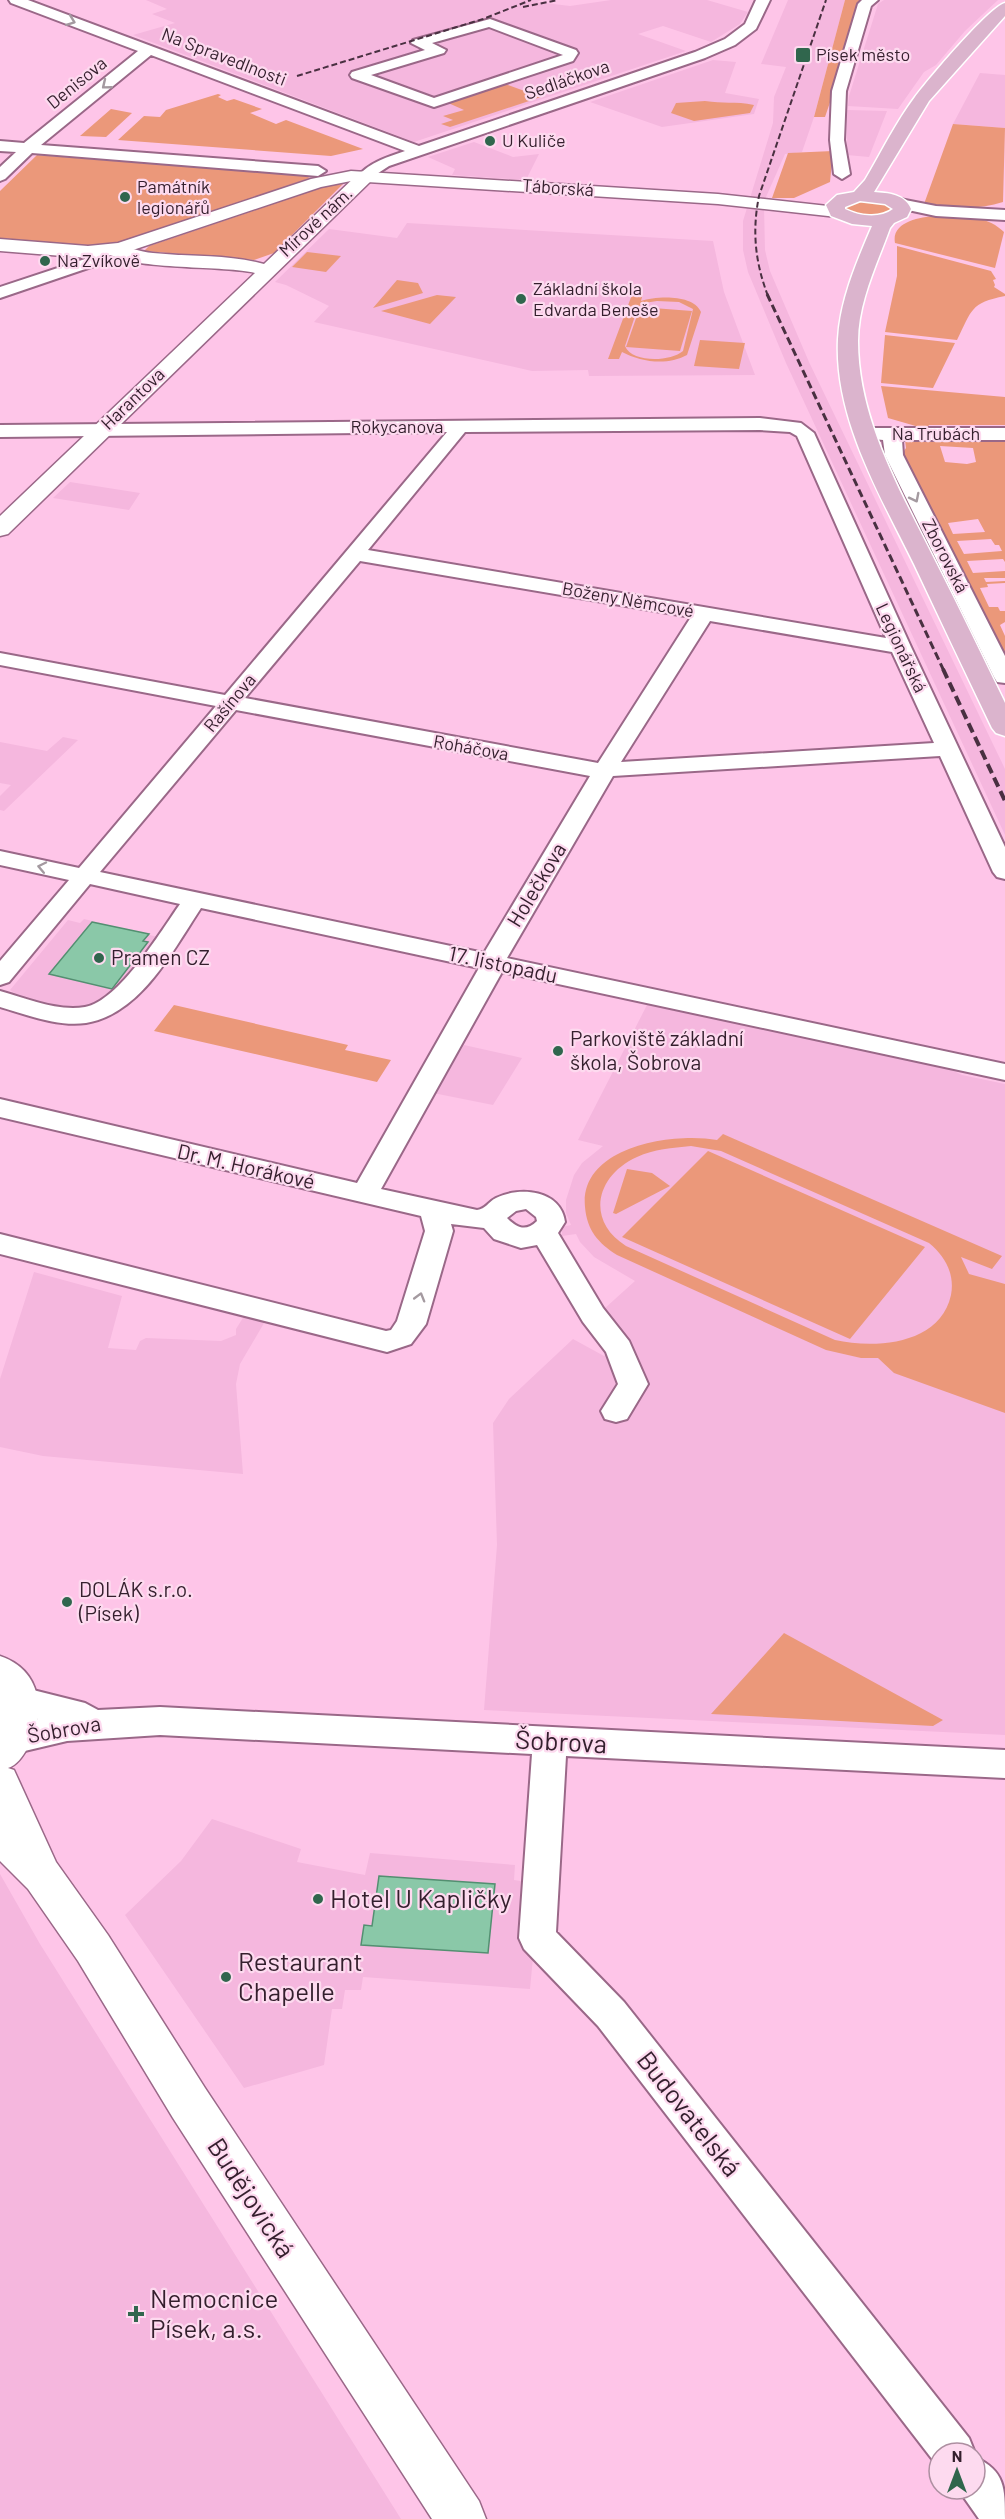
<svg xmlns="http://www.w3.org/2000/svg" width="1005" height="2519" font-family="Barlow,sans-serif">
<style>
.built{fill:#f5b7de}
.green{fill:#eb987a;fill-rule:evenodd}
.building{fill:#8ac8a8;stroke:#538f71;stroke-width:1.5}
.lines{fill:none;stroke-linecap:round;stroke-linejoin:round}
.minor-casing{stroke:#9a6888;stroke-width:4}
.tertiary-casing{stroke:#9a6888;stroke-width:3}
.secondary-casing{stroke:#9a6888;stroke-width:3}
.primary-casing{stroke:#fff;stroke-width:3}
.minor{fill:#fff;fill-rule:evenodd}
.tertiary{fill:#fff;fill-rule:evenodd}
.secondary{fill:#fff;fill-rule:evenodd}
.primary{fill:#dbb4cd;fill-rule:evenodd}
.rail-far2{stroke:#493041;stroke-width:2;stroke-dasharray:6 3;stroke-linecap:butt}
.rail-far1{stroke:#493041;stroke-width:3;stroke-dasharray:8 4;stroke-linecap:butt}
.rail{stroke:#493041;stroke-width:4;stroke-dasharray:10 5;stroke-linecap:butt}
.oneway{stroke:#a49aa0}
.poi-dot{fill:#30664d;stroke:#fddaef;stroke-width:2}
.labels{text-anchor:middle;stroke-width:4.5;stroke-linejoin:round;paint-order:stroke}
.far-poi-label{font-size:18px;fill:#341f2d;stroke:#fddaef;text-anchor:start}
.far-street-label{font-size:18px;fill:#341f2d;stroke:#fddaef}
.street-label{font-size:21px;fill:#341f2d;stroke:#fddaef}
.poi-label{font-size:21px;fill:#341f2d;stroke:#fddaef;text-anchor:start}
.near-street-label{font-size:26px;fill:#341f2d;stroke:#fddaef}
.near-poi-label{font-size:26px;fill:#341f2d;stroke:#fddaef;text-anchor:start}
</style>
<rect width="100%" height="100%" fill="#fec5e8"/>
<path class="built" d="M146,0h395l-4,2 33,4 41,-6h96l41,12 -8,12 -29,18 -48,-16 -25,8 48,17 -272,91 -281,-107 42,-12 -23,-9 15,-5z
M788,0h57l-31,117 -12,35 -17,2 -19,43 -2,10 1,43 5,21 39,91 196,407v66l-219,-472 -38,-91 -5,-22v-29l30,-98 1,-26 12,-30 -25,-3z
M884,0h114l-33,31 -29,34 -12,7 -26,37 -50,-3 1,-10 29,-92z
M713,60l23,2 -11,31 34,6 -5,15 -92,13 -72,-25z
M980,73l25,2v53l-52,-4z
M847,110l40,1 -18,46 -22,-2z
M474,142l39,15 26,-3 -13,26 -74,-5 3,-6 -27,-12z
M407,223l306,18 11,51 31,83 -166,1 -1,-6 -56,1 -218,-49 15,-16 -43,-21 -11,-3 54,-53 68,9z
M70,482l70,11 -11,17 -76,-12z
M63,737l15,3 -74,71 -4,-1v-14l11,-11 -11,-2v-41l47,9z
M84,919l74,18 -54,67 -35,6 -45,-11 -14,-9 58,-70 12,3z
M648,1003l296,63 18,9 43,9v651l-521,-25 13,-165 -4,-122 16,-24 64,-60 31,17 4,-4 -4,-43 31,-28 -41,-24 -14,-15 -4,-8 -14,2v-9l9,-2 -5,-12v-13l8,-25 8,-12 21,-17 -25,-6z
M464,1045l58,13 -29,47 -60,-12z
M34,1272l88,24 -14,52 28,2 4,-9 6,-3 75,3 15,-6v-6l10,-16 21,5 -27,46 -4,20 7,90 -200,-18 -43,-9v-68z
M212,1819l89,30 -4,13 68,13 5,-22 145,12 -1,15 26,4 -10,105 -167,-12 -2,13h-16l-3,19h-10l-8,56 -80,23 -119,-173 56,-54z
M0,1874l40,70 361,575h-401z"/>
<path class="green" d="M845,0h20l-40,117h-11z
M505,84l36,13 -91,30 -9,-3 12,-4 -10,-4 21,-6 -18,-8z
M218,94l3,1 -3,2 9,4 7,-2 28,10 -12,4 26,11 10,-4 77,29 -32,7 -213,-16 26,-24 16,1 6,-7z
M705,101c18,3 30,0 49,4l-4,8 -56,8 -23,-8 5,-10z
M111,109l21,4 -26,24 -26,-1z
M953,124l52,4 -2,74c-26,9 -53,5 -79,2z
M833,151l-3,31 -36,16h-22l16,-45z
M37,155l269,21 4,2 -190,65 -16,4 -104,-9v-47z
M343,184l-69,69 -20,7 -110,-9 5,-5 153,-52 26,-8z
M856,200l28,2 8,6v3c-15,9 -31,5 -46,-1l-1,-3z
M935,216c23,0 51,-2 69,16l-9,36 -100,-25c-4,-21 25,-26 40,-27z
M897,246l94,25 5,8 -3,1 2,5 -1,2 11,7v2c-35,7 -33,14 -48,44l-72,-8 12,-56z
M307,252l34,4 -15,16 -34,-5z
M397,280l21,3 5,10 -50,15z
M633,292l10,1 -2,8c16,-5 52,-7 60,11l-14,43c-20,11 -46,7 -65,-3l-3,7h-11zM657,301l22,1 14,7 -10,42c-13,11 -51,12 -58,-5l13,-39 6,-4z
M437,295l19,2 -26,27 -49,-13z
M640,307l52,4 -12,40 -54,-4z
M885,335l70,8 -22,45 -52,-5z
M700,340l45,3 -6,26 -45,-3z
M881,386l124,11v28h-76l-3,4 -38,-11z
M905,440l100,1v121l-2,-3 -36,2 6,12 32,-2v7h-21l2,4 19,-1v2l-18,1 1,3 -8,1 9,19h9l2,4h5v11l-5,3 5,11v26l-105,-205 6,-9zM940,446l33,2 3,14 -9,2 -22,-2zM978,519l7,13 -32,2 -5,-11zM991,539l4,6h4l3,6 -38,3 -7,-13z
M174,1005l174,40 -3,5 46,10 -14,22 -223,-51z
M723,1134l279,122 -10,13 -31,-12 8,17 36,10v129l-111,-40 -16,-15h-17l-35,-8 -209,-95c-19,-12 -30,-25 -32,-48 -6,-61 89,-75 132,-67zM691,1146l30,5 208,92c16,13 26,31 22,52 -11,50 -76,54 -116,45l-209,-94c-40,-25 -31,-70 11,-89 17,-8 35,-9 54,-11z
M708,1151l217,96 -75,92 -228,-102z
M627,1169l25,4 18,13 -54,28 -3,-1z
M784,1633l159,87 -10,6 -222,-12z"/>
<path class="building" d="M92,922l57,12 -6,7 5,1 -36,47 -63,-15z
M379,1876l116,8 -7,69 -127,-8 3,-20 8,1z"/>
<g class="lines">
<defs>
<path id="minor" d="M9,0h19l391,146 276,-94 30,-13 20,-15 11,-24h14l-14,29 -21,16 -30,13 -316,108 -23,15 -8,-5c12,-14 30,-19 47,-25l-254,-96 -110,90 277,21 8,5 -8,5 -286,-23 -27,26 -5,2v-14l16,-15 -16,-1v-10l24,2 114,-92 -127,-48z
M862,0h16l-7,6 -25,85 -2,49 6,34 -8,5 -8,-5 -4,-34 2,-49 26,-87z
M490,19l86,31 2,3 -5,8 -139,46 -82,-29 -2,-3 2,-3 73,-22 -14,-7 2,-3zM489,27l74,28 -129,43 -63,-23 73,-22 2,-3 -14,-7z
M900,199l36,7 69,4v10l-69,-4 -42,-9 -2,-3 2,-3z
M105,246l8,5 -16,14 -97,33v-11l85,-28 14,-11z
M760,418l41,5 13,10 97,214 94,200v32l-8,-2 -4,-5 -53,-116 -327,20 -106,182 498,106v16l-503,-108 -121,217 96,21c9,-1 11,-8 19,-12 24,-12 65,-8 69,24l-7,11 45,75 26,33 19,43 -21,35 -11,3 -11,-3 -4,-8 17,-27 -12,-32 -23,-30 -46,-77 -16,3 -27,-9 -10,-11 -33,-4 2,7 -27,93 -15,20 -24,8 -387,-98v-20l386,97 5,-1 6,-9 28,-90 -4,-15 -421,-99v-18l357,84 122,-215 -278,-60c-28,42 -60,106 -115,115 -28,4 -59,-8 -86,-16v-16c26,7 58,21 85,16 34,-6 76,-76 95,-103l-90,-20 -81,98 -9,3v-24l69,-81 -69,-15v-14l79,17 137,-162 -216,-41v-12l225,42 222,-263 -447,5v-12zM760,430l30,2 7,4 89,202 -518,-88 97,-118zM360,561l331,56 -93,146 -353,-65zM710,621l182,31 42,91 -313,19zM236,710l354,66 -106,177 -384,-81zM526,1209l10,8 1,4c-11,11 -20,7 -30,-3l9,-7z
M872,428h133v12h-103l1,15 102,201v27l-8,-1 -3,-5 -109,-222 -2,-15 -18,-2 -2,-4 2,-4z
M21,1687l64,16 13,7 62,-3 845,43v28l-439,-22 -10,176 68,70 345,436 6,15v1l-36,-1v15l-341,-442 -74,-77 -5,-11 13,-184 -372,-19 -93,6 -55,13 -12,-4v-20l38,-11 -29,-8 -5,-10 5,-10z
M975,2457c30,14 30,31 30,62h-26l-21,-30h17z"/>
<path id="tertiary" d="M366,171l6,1 3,4 -3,4 -364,354 -8,2v-20l255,-243c-29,-8 -136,-2 -150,-23l2,-4c14,-3 31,6 46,7 37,4 74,1 111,11l96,-92z
M0,1656c42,14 47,58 27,93 -5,8 -10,16 -19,19l6,2 42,92 52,73 97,153 274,413 7,18h-54l-259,-401 -95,-157 -50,-72 -28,-28z"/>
<path id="secondary" d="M351,171l367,23 119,13 6,1 3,4 -3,4 -6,1 -119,-13 -367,-23 -30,6 -200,67 -33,4 -88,-7v-12l88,7 30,-3 193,-64z"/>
<path id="primary" d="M1005,3v13l-76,85 -55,91c14,1 31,2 37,17l-4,8 -13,6 -4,5c-13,36 -32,74 -32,113 0,80 44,153 78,222 24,47 46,93 69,140v33l-9,-3 -4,-5c-26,-54 -52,-109 -78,-164 -34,-69 -80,-146 -76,-225 2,-39 19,-78 34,-113l-20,-2 -21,-8 -5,-11 11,-10 17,-3 11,-12c16,-27 31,-58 50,-83 13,-17 74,-90 90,-94zM860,201l25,3 8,5c-13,10 -34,7 -48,0v-2z"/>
</defs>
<use href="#minor" class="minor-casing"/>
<use href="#tertiary" class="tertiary-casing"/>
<use href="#secondary" class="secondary-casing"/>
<use href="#primary" class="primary-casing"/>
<use href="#minor" class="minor"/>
<use href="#tertiary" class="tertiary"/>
<use href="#secondary" class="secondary"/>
<use href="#primary" class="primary"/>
<path class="rail-far2" d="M523,7l35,-7
M297,76l186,-57 48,-19
M768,296c-13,-34 -16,-65 -9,-100l67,-196"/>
<path class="rail-far1" d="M767,294l177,377"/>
<path class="rail" d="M943,669l62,132"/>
</g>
<defs><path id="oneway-chevron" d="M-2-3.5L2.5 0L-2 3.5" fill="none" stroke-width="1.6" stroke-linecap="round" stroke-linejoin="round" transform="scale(1.5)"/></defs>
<g class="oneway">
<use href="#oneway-chevron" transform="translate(71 21) rotate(21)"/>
<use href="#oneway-chevron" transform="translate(106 85) rotate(141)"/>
<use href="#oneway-chevron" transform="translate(915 498) rotate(63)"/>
<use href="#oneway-chevron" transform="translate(42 867) rotate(-168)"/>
<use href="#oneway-chevron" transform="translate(420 1297) rotate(-74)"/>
</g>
<g class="poi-dot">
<rect x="795" y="47" width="16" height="16" rx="3"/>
<circle cx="490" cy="141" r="6"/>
<circle cx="125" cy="197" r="6"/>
<circle cx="45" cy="261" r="6"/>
<circle cx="521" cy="299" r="6"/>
<circle cx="99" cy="958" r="6"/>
<circle cx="558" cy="1051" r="6"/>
<circle cx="67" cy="1602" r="6"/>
<circle cx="318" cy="1899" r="6"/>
<circle cx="226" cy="1977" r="6"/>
<path d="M133 2305h6v6h6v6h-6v6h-6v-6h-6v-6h6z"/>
</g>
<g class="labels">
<g class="far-poi-label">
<text x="816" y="61">Písek město</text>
<text x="502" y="147">U Kuliče</text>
<text x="137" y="193">Památník<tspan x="137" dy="21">legionářů</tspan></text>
<text x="57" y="267">Na Zvíkově</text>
<text x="533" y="295">Základní škola<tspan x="533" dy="21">Edvarda Beneše</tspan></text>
</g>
<g class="far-street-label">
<text transform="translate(224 57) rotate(21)" y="6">Na Spravedlnosti</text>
<text transform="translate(567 80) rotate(-19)" y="6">Sedláčkova</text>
<text transform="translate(77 83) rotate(-39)" y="6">Denisova</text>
<text transform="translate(558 188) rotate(4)" y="6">Táborská</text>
<text transform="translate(316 222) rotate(-43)" y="6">Mírové nám.</text>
<text transform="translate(133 399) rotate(-44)" y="6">Harantova</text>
<text x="397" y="433">Rokycanova</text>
<text x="936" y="440">Na Trubách</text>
<text transform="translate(945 556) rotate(63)" y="6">Zborovská</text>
<text transform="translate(628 600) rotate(10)" y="6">Boženy Němcové</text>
<text transform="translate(901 648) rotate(65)" y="6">Legionářská</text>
<text transform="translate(230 703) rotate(-50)" y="6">Rašínova</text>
<text transform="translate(471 748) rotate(10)" y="6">Roháčova</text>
</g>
<g class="street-label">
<text transform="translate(537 885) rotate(-59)" y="7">Holečkova</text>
<text transform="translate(503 965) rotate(12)" y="7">17. listopadu</text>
<text transform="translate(246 1167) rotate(13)" y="7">Dr. M. Horákové</text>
<text transform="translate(64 1730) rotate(-10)" y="7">Šobrova</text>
</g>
<g class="poi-label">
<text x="111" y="965">Pramen CZ</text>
<text x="570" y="1046">Parkoviště základní<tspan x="570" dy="24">škola, Šobrova</tspan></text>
<text x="79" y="1597">DOLÁK s.r.o.<tspan x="79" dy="24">(Písek)</tspan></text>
</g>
<g class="near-street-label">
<text transform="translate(561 1742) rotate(3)" y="9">Šobrova</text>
<text transform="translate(689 2114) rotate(52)" y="9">Budovatelská</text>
<text transform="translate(251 2198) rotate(57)" y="9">Budějovická</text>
</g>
<g class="near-poi-label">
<text x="330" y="1908">Hotel U Kapličky</text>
<text x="238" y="1971">Restaurant<tspan x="238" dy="30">Chapelle</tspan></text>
<text x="150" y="2308">Nemocnice<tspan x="150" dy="30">Písek, a.s.</tspan></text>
</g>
</g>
<g transform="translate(957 2471)"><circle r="28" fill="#fddaef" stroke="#ad8fa1" stroke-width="1.5"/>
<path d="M0-4.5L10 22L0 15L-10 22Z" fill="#30664d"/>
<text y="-9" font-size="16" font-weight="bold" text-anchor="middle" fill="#341f2d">N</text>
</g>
</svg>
